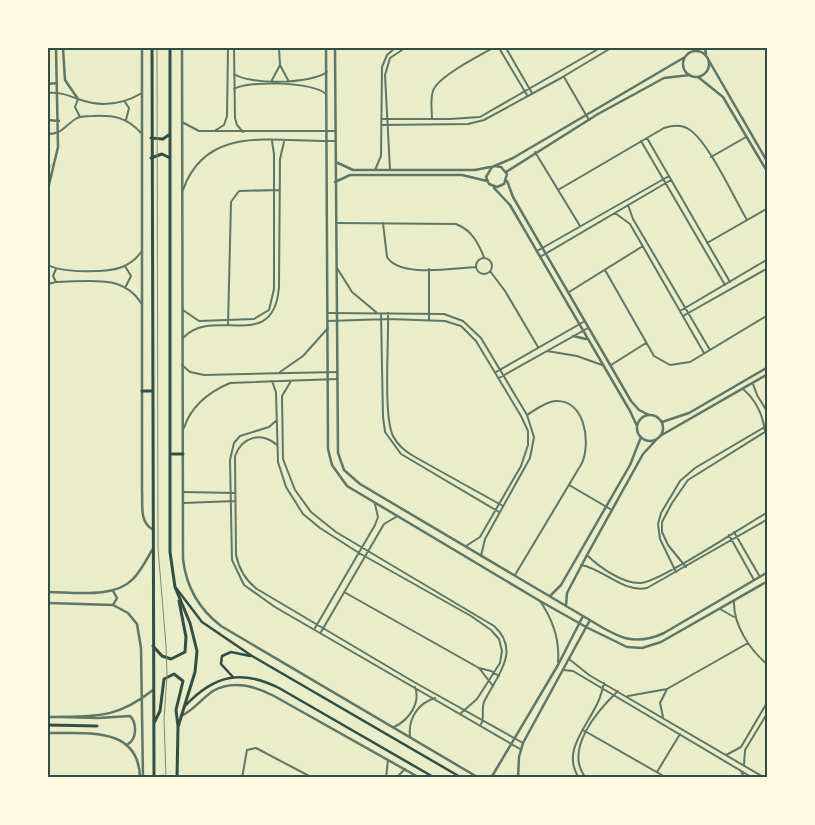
<svg xmlns="http://www.w3.org/2000/svg" width="815" height="825" font-family="'DM Sans',sans-serif">
<style>
.lines{fill:none;stroke-linecap:round;stroke-linejoin:round}
.service{stroke:#617663;stroke-width:0.5}
.minor{stroke:#617663;stroke-width:2}
.tertiary{stroke:#617663;stroke-width:2.5}
.secondary{stroke:#344e41;stroke-width:2.5}
.trunk{stroke:#344e41;stroke-width:3}
.rail{stroke:#7c8e77;stroke-width:1}
.neatline{fill:none;stroke:#344e41;stroke-width:2}
</style>
<rect width="100%" height="100%" fill="#e9edc9"/>
<g class="lines">
<path class="service" d="M48,171l4,-7"/>
<path class="minor" d="M234,48l1,70 2,7 6,7
M279,48l1,17 8,15
M499,48l28,47
M506,48l26,45
M234,74c16,11 77,10 93,-2
M564,77l25,43
M272,80l8,-15
M234,89c16,-9 78,-7 92,5
M48,93c12,-1 19,2 30,6 22,8 44,6 64,-6
M78,99l-3,8 5,10
M125,102l4,6 -3,12
M382,119h68l30,-2 120,-69
M432,119c0,-9 -2,-19 1,-28 4,-14 46,-35 60,-43
M182,122l17,9h136
M382,125l86,-1 16,-4 77,-42 50,-30
M216,130l8,-5 3,-9 1,-68
M48,134c15,0 17,-9 29,-16 5,-2 11,-2 15,-2 21,-1 35,1 49,17
M647,138l83,144
M641,141l84,144
M535,152l45,74
M711,157l35,-20
M375,170l6,-14 1,-89 5,-12 8,-7
M390,170l-5,-95 5,-17 15,-10
M183,190c24,-68 94,-47 152,-49
M558,190l106,-62c9,-3 18,-4 26,2 19,13 44,68 57,90
M628,205l5,14 77,131
M615,213l15,11 74,129
M336,223l120,1c16,6 22,19 28,33
M383,223l4,34c13,21 66,11 89,10
M707,243l61,-35
M537,251l132,-75
M540,257l131,-77
M476 266a8 8 0 1 1 16 0a8 8 0 1 1-16 0Z
M48,265c14,8 59,8 74,2 8,-3 14,-8 19,-15
M125,266l6,10 -5,10
M337,268l15,24 24,20
M56,269l-3,7 3,6
M429,269v51
M605,270l49,86 16,9 20,-3 78,-47
M490,271l15,20 33,56
M48,284l8,-2c31,0 66,-9 85,21
M569,292l74,-46
M183,310l16,11 55,-2 15,-9 5,-21v-135l-2,-13
M680,311l88,-52
M328,313l116,1 19,7 18,17 46,77 7,22 -4,21 -45,81 -4,17
M388,313c1,28 -5,102 5,123 5,10 13,16 22,21l88,49
M381,314l2,103 2,15 16,22 98,58
M683,316l85,-48
M328,321l60,-2 57,2 16,5 15,15 45,75 7,15v14l-7,21 -41,71 -14,9
M228,325l3,-123 8,-11 40,-1
M184,337c30,-31 90,17 95,-50l1,-128 4,-17
M547,351l30,5 25,9
M182,365l8,7 14,3 133,-3
M611,365l35,-22
M280,372l23,-16 25,-28
M496,372l89,-51
M499,378l89,-50
M272,381l4,11 2,70 8,25 17,27 17,14 39,25 112,63 20,14 8,9 3,12 -2,12 -23,36 -16,14
M291,381l-9,15 1,63 12,31 16,22 25,20 158,94c28,25 2,51 -10,76 -3,8 1,16 -3,22
M753,384l4,11 11,18
M743,389c13,11 20,26 22,43
M277,420l-8,7 -29,9 -6,7 -4,17 2,100 12,25 31,22 245,142
M184,428c7,-22 25,-36 46,-45l107,-4
M277,445c-16,-14 -35,-8 -42,11l1,99c3,14 9,25 21,34l157,93 109,61
M569,485l43,25
M183,492l52,1
M183,503l52,-2
M734,532l26,45
M729,535l25,45
M587,555c12,12 36,29 54,28 17,0 104,-58 127,-71
M581,565c23,4 42,28 66,23l121,-69
M686,567l-18,-22 -6,-13v-10l10,-19 16,-23 80,-50
M676,572l-16,-33 -2,-15 3,-11 19,-32 15,-13 73,-43
M515,575l67,-112c9,-21 3,-64 -27,-62 -10,1 -20,9 -28,14
M344,592l135,76 12,3 8,5
M540,601c13,19 20,38 18,61
M734,601c-1,24 16,49 34,64
M720,609l14,8
M315,628l60,-103 3,-8 -3,-13
M321,632l63,-108 12,-7
M569,659l20,16 176,103
M479,668l14,18
M563,670l10,1 180,107
M628,696l39,-7 81,-46
M663,717l-3,-14 7,-14
M394,727c15,-7 27,-24 21,-40
M583,730l84,48
M410,736c-2,-17 8,-33 25,-38
M726,755l15,-8 27,-46
M744,765l1,-15 23,-38
M741,771l3,7
M657,772l23,-38
M242,778l5,-28 9,-2 57,30
M386,778l2,-18
M396,778l9,-9
M579,778c-18,-27 8,-51 19,-76 3,-6 4,-12 6,-19
M586,778c-23,-28 12,-68 32,-87"/>
<path class="tertiary" d="M63,48l2,32 13,19
M142,48v443c1,13 -3,30 10,38
M182,48l1,511c3,27 16,50 38,67l258,152
M326,48l2,401 4,16 15,21 193,115 46,26 41,20 15,1 19,-6 107,-61
M335,48l3,405 6,17 16,14 223,132c29,17 47,33 81,17l104,-61
M705,48l1,6
M683 64a13 13 0 1 1 26 0a13 13 0 1 1-26 0Z
M708,59l60,104
M698,77l25,20 45,76
M48,84l9,-1
M48,120l11,1
M336,162l17,8h122l15,-3
M495,166l6,1 6,7 -3,10 -7,3 -8,-3 -3,-7 6,-10 21,-9 172,-101
M506,172l92,-58 66,-36 26,-3
M507,181l6,16 118,204 8,9 10,5
M335,182l15,-7h112l25,6
M494,188l16,17 120,206 7,15
M48,189l10,-42 -2,-99
M573,336l13,3
M637 428a13 13 0 1 1 26 0a13 13 0 1 1-26 0Z
M662,422l27,-9 79,-46
M660,436l108,-62
M113,591l4,7 -4,7
M48,592c25,0 66,7 85,-13 8,-8 14,-20 19,-29
M550,596l11,-11 69,-120 11,-28
M48,603l65,2 15,8 9,11 4,24 2,130
M566,606l1,-13 20,-38 56,-101 14,-15
M181,716c13,-6 20,-17 32,-25 19,-11 42,-5 61,5l146,82
M48,717c46,-1 67,3 105,-27
M61,717l37,1 32,-2c7,7 7,23 -2,28
M48,733c37,1 91,-8 92,45
M491,778l67,-113 25,-49
M518,778l1,-21 4,-14 67,-123"/>
<path class="secondary" d="M176,588l26,34 50,34 210,122
M233,677l-12,-13 1,-8 9,-4 19,4
M185,706c29,-31 56,-37 94,-18l156,90"/>
<path class="trunk" d="M152,48l2,730
M170,48v504l5,35 15,36 7,28 -2,21 -17,55 -1,51
M151,138l12,1 7,-5
M151,158l11,-4 8,4
M142,391h10
M170,454h13
M153,646l9,10 9,3 14,-7 1,-15 -7,-36
M154,723l6,-12 4,-32 10,-5 9,7 -7,29 2,16
M48,725l49,1
M163,776v2"/>
<path class="rail" d="M157,48l1,500 8,98 1,29 -3,45 2,58"/>
</g>
<rect width="815" height="825" fill="none" stroke="#fefae0" stroke-width="98"/>
<rect x="49" y="49" width="717" height="727" class="neatline"/>
</svg>
